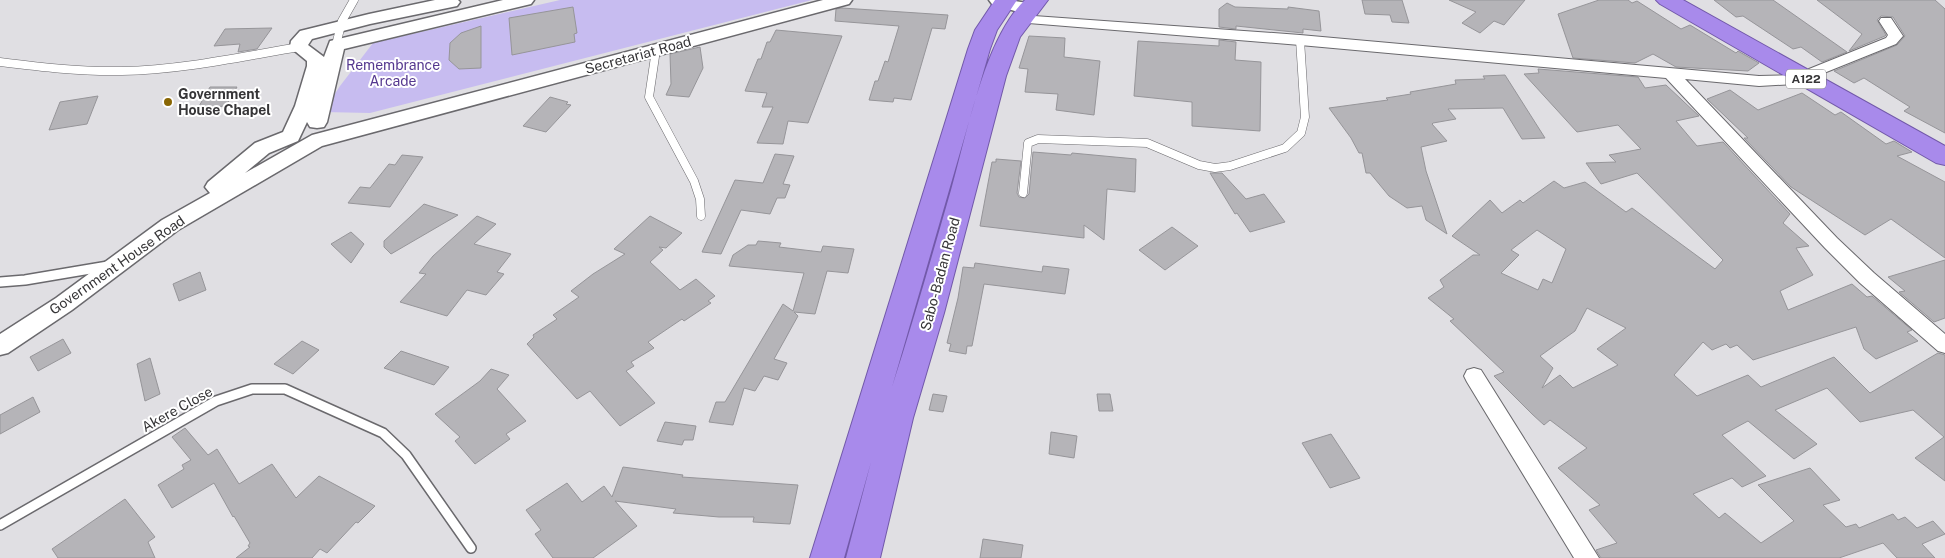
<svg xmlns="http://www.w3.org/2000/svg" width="1945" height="558" font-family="'Public Sans',sans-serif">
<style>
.green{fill:#c7bcf0}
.building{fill:#b5b4b8;stroke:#969599;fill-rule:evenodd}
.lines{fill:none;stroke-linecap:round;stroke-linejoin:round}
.service-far1-casing{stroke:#6a696d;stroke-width:9}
.service-casing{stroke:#6a696d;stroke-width:12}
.minor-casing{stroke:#6a696d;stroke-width:2}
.tertiary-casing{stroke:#6a696d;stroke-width:3}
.secondary-casing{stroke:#6a696d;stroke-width:3}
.trunk-casing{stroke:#7259a9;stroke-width:2}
.service-far1{stroke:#fff;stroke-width:8}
.service{stroke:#fff;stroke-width:9}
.minor{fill:#fff;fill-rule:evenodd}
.tertiary{fill:#fff;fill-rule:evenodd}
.secondary{fill:#fff;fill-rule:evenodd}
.trunk{fill:#a88aeb;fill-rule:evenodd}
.poi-dot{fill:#896604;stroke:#fff;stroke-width:2}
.labels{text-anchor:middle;stroke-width:4;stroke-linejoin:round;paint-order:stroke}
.shield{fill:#fff;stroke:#727273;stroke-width:1}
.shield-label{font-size:12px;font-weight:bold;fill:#363537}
.street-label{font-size:14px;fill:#363537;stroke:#fff}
.park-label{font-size:14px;fill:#55388f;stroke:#fff}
.poi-label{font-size:14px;font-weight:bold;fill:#363537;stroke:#fff;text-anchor:start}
</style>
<rect width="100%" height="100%" fill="#e0dfe3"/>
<path class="green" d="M560,0h252l-442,113 -47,-1 17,-26 33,-43z"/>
<path class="building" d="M1362,0h40l7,23 -17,-1 -2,-7 -25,-1z
M1449,0h76l-21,25 -10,-4 -14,12 -18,-10 14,-11z
M1599,0h29l4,3 5,-2 44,28 9,-4 46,28 2,-2 21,12 -11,8 -72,-4 -23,-13 -18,9 -62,-5 -15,-44z
M1714,0h59l74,52 -25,10 -21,-15 -8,2 -50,-33 -7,1z
M1817,0h118l10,9v124l-41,-22 6,-4 -46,-29 -10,5 -20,-12 63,-26 8,-9 -12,-19 -12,-1 -4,4 9,15 -1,1 -36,15 13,-17z
M1227,3l8,4 53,2v-2l31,4 2,20 -18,-2v4l-67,-7v3l-17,-2v-18z
M573,7l4,26 -3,1 1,8 -63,13 -3,-37z
M842,8l106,7 -3,14 -13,-1 -21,72 -17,-2 -1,4 -24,-2 6,-19h3l7,-20 3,1 11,-36 -64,-5 1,-12z
M481,26v42l-22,1 -10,-9 1,-17 11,-10z
M272,28l-15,21 -19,3 2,-8 -26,2 11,-17z
M776,30l66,6 -34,87 -20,-2 -5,23 -26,-1 16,-36h-11l5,-14 -22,-2 13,-32h3l6,-17h3z
M1029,36l36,2 -1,19 36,4 -6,54 -38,-5 2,-16 -33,-2 3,-23 -9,-1z
M1219,40l17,2 -1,18 26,2 -1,69 -68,-5v-24l-58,-6 4,-55 81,5z
M700,47l3,21 -14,29 -23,-2 5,-11 -1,-30z
M1538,69l100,8 7,11 21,-3 33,31 -23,5 21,25 26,-4 67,72 -7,9 26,23 -13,2 17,27 -33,16 8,19 64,-26 15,13 5,-1 40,34 -5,2 11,9 -42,18 -12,-10 -8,-22 -103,33 -16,-15 -7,3 -4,-4 -14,6 -9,-8 -29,33 23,21 51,-21 13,12 73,-30 36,36 68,-40 7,2v126l-30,-23 29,-21 -31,-27 -53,12 -33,-34 -52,22 42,34 -23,15 -46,-38 -26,14 44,41 -24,11 -10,-9 -39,16 26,24 6,-5 36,30 33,-22 -36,-36 52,-17 30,32 -17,5 23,22 10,-3 3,4 34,-14 5,6 7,-3 12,11 16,-7 12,13 -23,10 13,14h-38l-14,-15 -44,15h-238l-5,-8 21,-7 -28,-33 11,-5 -42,-37 29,-20 -37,-28 -6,5 -12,-11 -38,-38 10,-4 -54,-51 4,-2 -26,-21 16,-11 -4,-7 33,-25h7l-28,-19 38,-36 12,13 18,-13 3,3 31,-22 10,7 21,-6 41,30 6,-4 83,61 8,-9 -86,-87 -36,11 -15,-21 30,-1 -7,-7 32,-6 -23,-24 -41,7 -53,-58 15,-1zM1537,230l29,19 -14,34 -9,-4 -5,11 -37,-17 18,-18 -8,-5zM1587,308l39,20 -29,21 21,16 -45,23 -13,-13 -18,13 11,-20 -13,-12 35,-25z
M1505,75l40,63 -23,1 -19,-31 -55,1 8,10 -23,4 -1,1 15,17 -26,6 5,24 21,63 -21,-14 -4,-14 -15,2 -18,-12 -19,-23h-4l-4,-20h-3l-8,-15 -22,-30 59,-8 -2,-2 25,-4 -1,-2 46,-8 -1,-4 30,-1 -2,-3z
M210,87h27l-11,19 -28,2z
M1730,90l28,20 44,-17 33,22 6,-3 45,32 8,-3 18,11 -15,4 48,26v76l-54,-39 -26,16 -74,-48 -47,-49h4l-41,-39z
M98,96l-11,28 -38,6 11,-28z
M550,97l18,5 -2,2 5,1 -25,27 -23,-6z
M1033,152l38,3 1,-2 64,6 -1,33 -28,-3 -3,51 -20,-15v13l-104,-12 12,-64h4v-3l25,2 -4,32 2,4 6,1 4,-4z
M775,154l19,2 -11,28 7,1 -5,13h-8l-7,16 -29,-4 -20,44 -19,-2 33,-72 28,3z
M402,155l21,2 -33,50 -42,-4 12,-16 10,1 19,-24 6,1z
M1210,173h12l24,26 18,-5 21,28 -35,10 -13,-19 -2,1z
M424,204l34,11 -67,39 -7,-7v-6z
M477,216l19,8 -22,20 37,10 -14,18 7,2 -18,21 -19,-5 -20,26 -47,-14 26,-28 -7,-1 14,-17z
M650,216l32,17 -16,15 -7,-1 4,3 -13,12 30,28 16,-11 19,17 -7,5 3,2 -27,18 -2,-2 -34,23 6,6 -23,14 3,4 -8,5 29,32 -35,23 -30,-35 -13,8 -50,-55 7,-7 -1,-2 24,-16 -4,-4 26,-18 -8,-6 22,-17 32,-20 -11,-5z
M1172,227l26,19 -33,24 -26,-20z
M351,232l13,12 -13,19 -20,-19z
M758,241l23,2 -2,4 42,5 2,-6 31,3 -6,24 -21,-2 -12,43 -21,-2 4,4 -24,43 13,4 -9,17 -14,-4 -9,15 -11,-3 -11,37 -24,-3 7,-20h9l58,-98 10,7 11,-38 -75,-7 4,-11 15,-10h8z
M1945,260v58l-11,4 -35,-30 6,-1 -17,-14z
M975,263l67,9 1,-6 26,3 -4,25 -81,-10 -12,62h-5l-1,8 -17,-3 2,-7 -4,-1 11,-45 5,-31 11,1z
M200,272l6,18 -27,11 -6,-17z
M63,339l8,14 -33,18 -8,-14z
M302,341l17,9 -26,24 -19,-10z
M401,351l48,16 -15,18 -50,-17z
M150,358l10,36 -15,7 -8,-37z
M491,369l18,6 -12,14 29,32 -20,13 4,5 -35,25 -20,-23 5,-4 -25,-23 45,-33z
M933,394l14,2 -4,16 -14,-2z
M1097,394h13l3,17h-14z
M33,397l7,15 -40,22v-19z
M665,422l31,4 -3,14h-9l-2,5 -25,-4z
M185,428l23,27 9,-6 22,35 33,-20 24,34 23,-22 56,30 -17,17 -2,-1 -29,31 -7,-4 -8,9h-76l14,-11 -2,-1 2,-3 -16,-27 -1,1 -19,-34 -42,25 -14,-23 26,-16 -2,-4 9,-5 -19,-23z
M1051,432l26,4 -3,22 -25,-4z
M1331,434l29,44 -30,10 -28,-45z
M623,467l60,8 -1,2 116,8 -8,39 -37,-2 1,-5h-35l-46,-4 3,-4 -61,-8 22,25 -44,32h-40l-18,-24 6,-4 -15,-20 41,-27 15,19 22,-16 8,11z
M125,499l30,38 -7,5 7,16h-97l-6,-9z
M983,539l40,6 -2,13h-41z"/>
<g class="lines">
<defs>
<path id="service-far1" d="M336,45l6,-24 12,-21
M656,50l-7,47 45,84 6,18 1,17
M0,62c40,5 81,10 122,9 59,-1 118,-14 177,-24
M1023,193l5,-50 10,-4 109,4 52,22 16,3 15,-2 55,-18 16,-15 4,-16 -5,-77"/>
<path id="service" d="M0,282l25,-2 83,-14
M0,525l216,-124 36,-12h33l98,44 23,22 65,93"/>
<path id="minor" d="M1020,15l280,20 459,41 49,-1 -2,-3 3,-3 77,-31 2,-3 -9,-14 2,-3h10l12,18 -7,8 -82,33 2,3 -2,3 -55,3 -74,-7 152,159 37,35 71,61v19l-7,-2 -78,-68 -35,-35 -159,-170 -366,-33 -285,-23 -2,-3 2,-3z
M1474,368l7,2 118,188h-25l-107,-176 -3,-6 3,-6z"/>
<path id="tertiary" d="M435,0h23l2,2 -3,4 -87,18 -58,15 -4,6 16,12 6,-16 173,-41h31l-3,4 -187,45 -17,73 -3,5 -7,1 -7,-1 -3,-5 -9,19 -29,12 -24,20 67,-38 511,-135h29l-3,4 -527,142 -144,84 -106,80 -64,43 -8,2v-21l56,-36 106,-78 48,-27 -5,-6 3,-5 47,-39 28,-11 12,-26 12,-40v-5l-17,-14 1,-6 9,-10 69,-17z"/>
<path id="secondary" d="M989,0c14,0 40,0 49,9l-3,4 -7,2 -36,-11z"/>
<path id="trunk" d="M995,0h22l-20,30 -7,19 -98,338c21,-65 40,-131 59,-197 16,-56 33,-150 74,-190h23l-28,37 -14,39 -62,237 -31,105 -33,140h-34l25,-96 -27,96h-34l158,-509 7,-19z
M1656,0h27l262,146v19l-9,-2 -276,-159z"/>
</defs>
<use href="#service-far1" class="service-far1-casing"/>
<use href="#service" class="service-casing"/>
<use href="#minor" class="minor-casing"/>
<use href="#tertiary" class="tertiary-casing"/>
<use href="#secondary" class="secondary-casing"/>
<use href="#trunk" class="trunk-casing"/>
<use href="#service-far1" class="service-far1"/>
<use href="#service" class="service"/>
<use href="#minor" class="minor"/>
<use href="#tertiary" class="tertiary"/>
<use href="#secondary" class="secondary"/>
<use href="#trunk" class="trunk"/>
</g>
<circle class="poi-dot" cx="168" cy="102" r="5"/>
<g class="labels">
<rect class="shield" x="1786" y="69.5" width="40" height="19" rx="4"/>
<g class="shield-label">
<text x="1806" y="83">A122</text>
</g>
<g class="street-label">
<text transform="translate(638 55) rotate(-15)" y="5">Secretariat Road</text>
<text transform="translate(117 265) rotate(-35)" y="5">Government House Road</text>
<text transform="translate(940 274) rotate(-75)" y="5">Sabo-Badan Road</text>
<text transform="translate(177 409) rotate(-29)" y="5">Akere Close</text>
</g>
<g class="park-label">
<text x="393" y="70">Remembrance<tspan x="393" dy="16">Arcade</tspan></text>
</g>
<g class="poi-label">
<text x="178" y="99">Government<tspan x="178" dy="16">House Chapel</tspan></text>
</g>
</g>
</svg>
